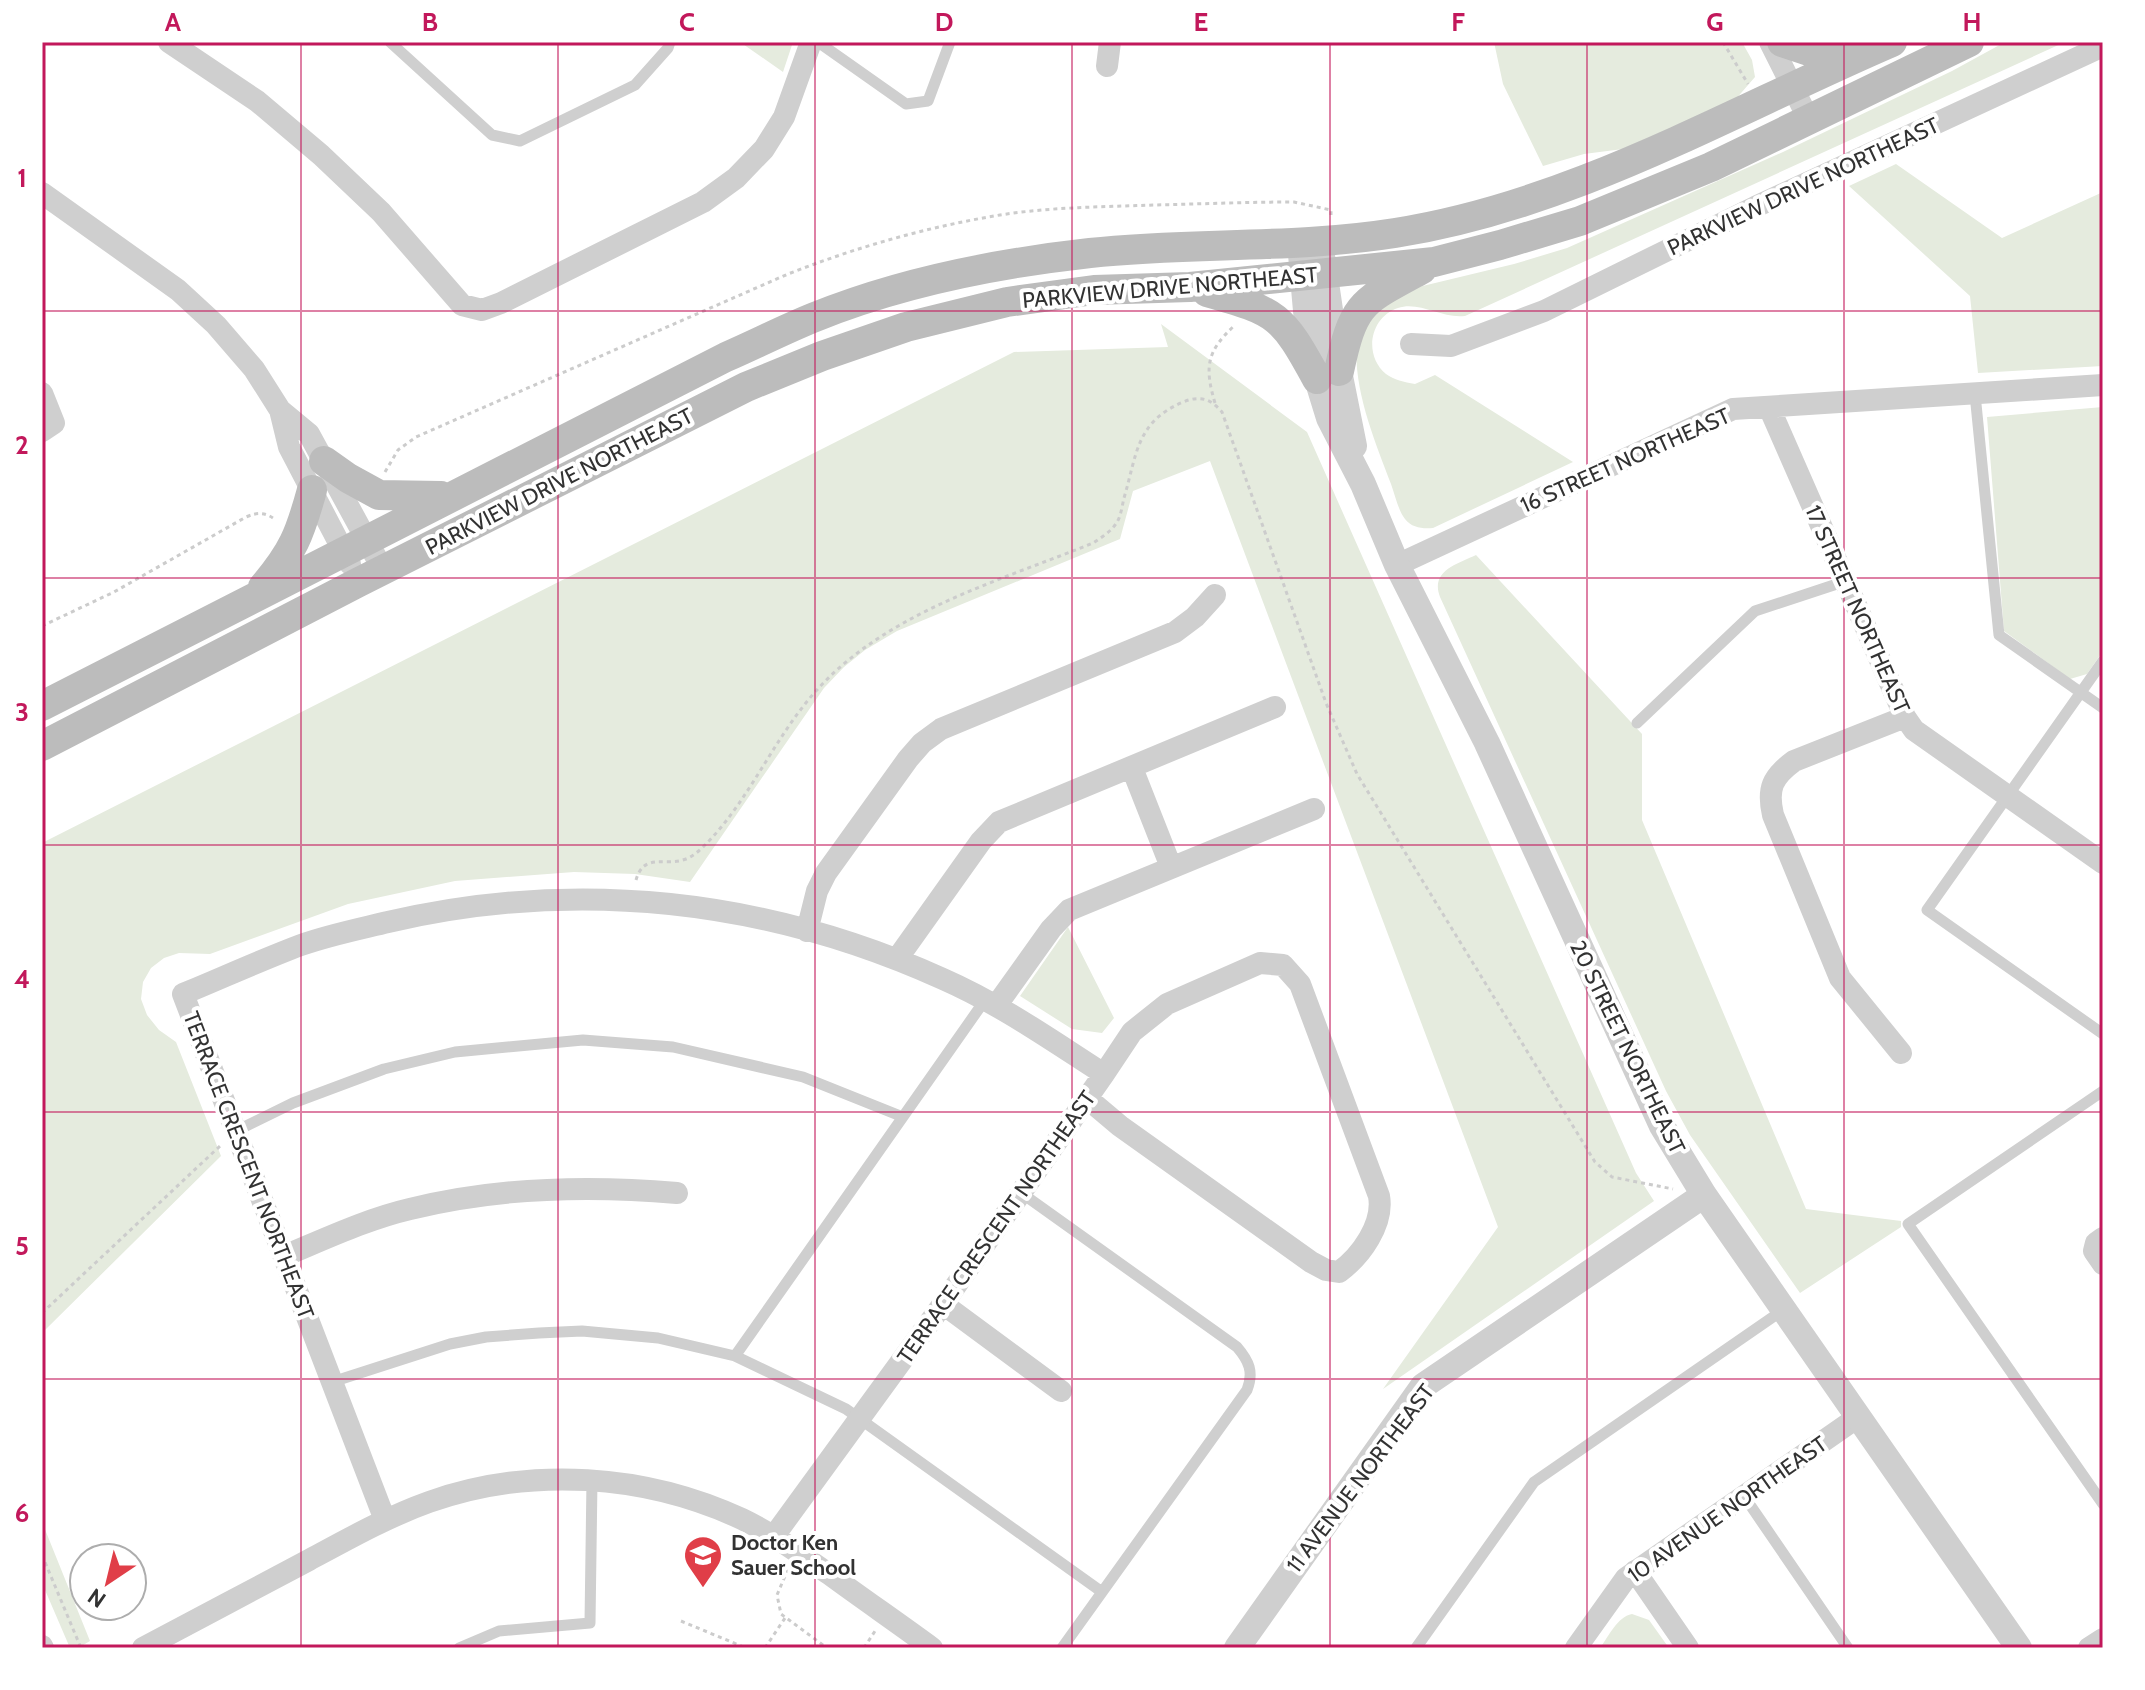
<svg xmlns="http://www.w3.org/2000/svg" width="2145" height="1690" font-family="Cabin,sans-serif">
<style>
.green{fill:#e5ebde}
.lines{fill:none;stroke-linecap:round;stroke-linejoin:round}
.path{stroke:#ccc;stroke-width:3;stroke-dasharray:4 4;stroke-linecap:butt}
.service{stroke:#cfcfcf;stroke-width:11}
.minor{stroke:#cfcfcf;stroke-width:22}
.tertiary{stroke:#cfcfcf;stroke-width:26}
.secondary{stroke:#bcbcbc;stroke-width:30}
.grid{fill:none;stroke:#c2185b;stroke-width:2;stroke-opacity:0.55}
.labels{text-anchor:middle;stroke-width:8;stroke-linejoin:round;paint-order:stroke}
.street-label{font-size:22px;fill:#323232;stroke:#fff}
.poi-label{font-size:22px;font-weight:bold;fill:#323232;stroke:#fff;text-anchor:start}
.neatline{fill:none;stroke:#c2185b;stroke-width:3}
.grid-label{font-size:26px;text-anchor:middle;font-weight:bold;fill:#c2185b}
</style>
<rect width="100%" height="100%" fill="#fff"/>
<path class="green" d="M740,42h53l-10,30z
M1494,42h248l10,18 3,17 -20,23 -112,49 -39,5 -41,12 -40,-82z
M2005,42h60l-600,274c-23,3 -45,-15 -67,-8 -28,9 -35,47 -12,66 8,6 18,8 29,10l20,-9 138,87 -140,66c-10,1 -21,0 -28,-9 -7,-9 -10,-24 -14,-35 -18,-48 -43,-106 -32,-158l47,-36 108,-26 53,-16 216,-96 169,-81z
M1896,164l106,74 101,-46v174l-125,7 -8,-77 -121,-110z
M1161,324l146,108 329,741 18,28 -271,188 115,-162 -288,-766 -77,30 -13,48 -223,92 -32,19 -21,17 -20,21 -134,194 -55,-8 -61,-2 -119,9 -107,23 -138,50 -31,-1 -15,5 -13,10 -8,14 -2,17 6,16 12,15 17,12 45,114 -179,177v-490l972,-491 154,-5z
M2103,407v244l-16,23 -17,5 -66,-48 -17,-214z
M1476,555l166,179v86l164,389 95,12v6l-101,66 -110,-158 -24,-44 -226,-494c-10,-26 17,-33 36,-42z
M1068,927l46,91 -12,15 -30,-4 -52,-33z
M42,1522l48,119 -12,7h-8l-28,-65z
M1632,1614l17,6 20,28h-69c9,-12 17,-31 32,-34z"/>
<g class="lines">
<path class="path" d="M1723,42l25,42
M1215,403c-11,-37 -8,-52 20,-78
M385,472l13,-22 18,-13 372,-163c69,-27 139,-47 212,-59 51,-8 102,-8 153,-10 47,-1 94,-3 141,-3l37,8v5
M42,626l72,-34 132,-75c12,-5 19,-5 30,3
M636,880c8,-28 29,-13 50,-21 8,-3 15,-10 21,-16 39,-40 63,-95 98,-139 70,-89 187,-120 288,-161 9,-6 19,-12 24,-21 4,-6 5,-16 7,-24 13,-44 12,-76 59,-96 17,-7 28,-3 39,10l104,291 31,71 238,388 17,15 61,12
M42,1313l178,-167
M42,1555l39,93
M788,1569l-11,26 4,19 46,34
M681,1621l65,27
M765,1648l20,-30
M864,1648l11,-17"/>
<path class="service" d="M390,42l102,93 28,6 115,-56 33,-37 2,-6
M818,42l88,62 22,-3 22,-59
M1975,394l24,241 104,73
M2103,661l-176,249 176,124
M1637,723l118,-112 91,-30
M2103,1091l-195,133 195,280
M236,1131l57,-28 91,-34 71,-17 128,-12 90,7 130,30 100,40
M1020,1192l217,155c12,14 17,25 10,43l-185,258
M735,1356l250,-356
M332,1382l118,-38 36,-7 53,-4 43,-2 76,7 77,18 111,53 256,183
M1744,1496l104,152
M459,1648l40,-17 91,-8 2,-143
M1416,1648l118,-166 249,-172"/>
<path class="minor" d="M169,42l88,59 64,54 60,57 81,93 20,5 19,-7 202,-101 33,-24 28,-29 20,-32 27,-75
M1770,42l39,78
M1107,66l3,-24
M42,193l136,97 38,35 38,44 26,41 29,24 74,136
M1411,344l40,2 93,-35 211,-104 348,-161
M42,393l12,30 -12,8
M1769,407l136,310 9,13 189,133
M280,410l9,37 61,117
M1397,565l336,-156 370,-24
M1132,768l39,99
M807,931l10,-40 9,-18 82,-114 14,-16 19,-14 234,-97 20,-15 20,-22
M897,959l84,-118 18,-19 276,-115
M996,1006l55,-77 18,-19 245,-101
M1901,1053l-61,-75 -67,-163c-6,-26 -1,-38 21,-54l111,-44
M1088,1099l32,27 191,136 15,8 13,2c22,-16 45,-48 40,-76l-79,-212 -17,-19 -23,-2 -93,41 -35,28 -28,42
M2103,1238l-7,5 -2,8 9,13
M284,1256c41,-17 83,-37 126,-47 89,-22 177,-24 267,-16
M943,1304l118,87
M385,1520l-202,-526c39,-16 78,-34 118,-49 28,-10 58,-16 87,-23 189,-44 378,-23 555,57 57,25 108,61 161,95l-161,230 -169,232
M1635,1571l53,77
M42,1646l1,2
M143,1648c55,-29 111,-59 166,-88 39,-21 78,-43 120,-58 102,-36 216,-28 313,17 31,15 58,35 87,55 34,25 69,49 103,74
M1576,1648l50,-70 232,-161
M2089,1648l14,-9"/>
<path class="tertiary" d="M1300,243l8,90 9,46 12,39 34,66 34,81 90,178 175,383 42,69 315,453
M1322,256l17,115 15,75
M1237,1648l186,-262 281,-191"/>
<path class="secondary" d="M1782,42l30,10 45,-2
M1207,292c71,20 75,23 110,87
M1339,371c15,-70 23,-69 83,-102
M324,461l24,17 31,17 62,1
M263,587c30,-35 37,-53 49,-97
M42,706l684,-349c30,-13 59,-28 89,-40 84,-34 185,-54 275,-64 101,-11 204,-4 305,-20 178,-28 334,-121 497,-191
M42,746l317,-164 387,-195 76,-31 84,-29 101,-25 87,-12 96,-3 244,-25 66,-17 80,-24 131,-54 258,-125"/>
</g>
<path class="grid" d="M301,42v1606M558,42v1606M815,42v1606M1072,42v1606M1330,42v1606M1587,42v1606M1844,42v1606M42,311h2061M42,578h2061M42,845h2061M42,1112h2061M42,1379h2061"/>
<defs>
<symbol id="school-pin" viewBox="-11 -11 22 30"><path d="M0 17L-7.5 6A9.5 9.5 0 1 1 7.5 6Z" fill="#e03e48" stroke="#fff"/><path d="M0-5L7-2L0 1L-7-2ZM-4 1L0 2.5L4 1V4Q0 6-4 4Z" fill="#fff"/></symbol>
</defs>
<g fill-rule="evenodd">
<use href="#school-pin" x="681" y="1533" width="44" height="60"/>
</g>
<g class="labels">
<g class="street-label">
<text transform="translate(1803 186) rotate(-25)" y="8">PARKVIEW DRIVE NORTHEAST</text>
<text transform="translate(1170 287) rotate(-5)" y="8">PARKVIEW DRIVE NORTHEAST</text>
<text transform="translate(1625 460) rotate(-24)" y="8">16 STREET NORTHEAST</text>
<text transform="translate(559 481) rotate(-27)" y="8">PARKVIEW DRIVE NORTHEAST</text>
<text transform="translate(1858 609) rotate(66)" y="8">17 STREET NORTHEAST</text>
<text transform="translate(1628 1047) rotate(64)" y="8">20 STREET NORTHEAST</text>
<text transform="translate(249 1165) rotate(69)" y="8">TERRACE CRESCENT NORTHEAST</text>
<text transform="translate(996 1227) rotate(-55)" y="8">TERRACE CRESCENT NORTHEAST</text>
<text transform="translate(1360 1478) rotate(-53)" y="8">11 AVENUE NORTHEAST</text>
<text transform="translate(1727 1509) rotate(-35)" y="8">10 AVENUE NORTHEAST</text>
</g>
<g class="poi-label">
<text x="731" y="1550">Doctor Ken<tspan x="731" dy="25">Sauer School</tspan></text>
</g>
</g>
<rect width="2145" height="1690" fill="none" stroke="#ffffff" stroke-width="88"/>
<g transform="translate(108 1582) rotate(215)"><circle r="38" fill="#ffffff" stroke="#adadad" stroke-width="2"/>
<path d="M0-6L14 30L0 20L-14 30Z" fill="#e03e48"/>
<text y="-12" font-size="22" font-weight="bold" text-anchor="middle" fill="#323232">N</text>
</g>
<rect x="44" y="44" width="2057" height="1602" class="neatline"/>
<g class="grid-label">
<text x="173" y="31">A</text>
<text x="430" y="31">B</text>
<text x="687" y="31">C</text>
<text x="944" y="31">D</text>
<text x="1201" y="31">E</text>
<text x="1458" y="31">F</text>
<text x="1715" y="31">G</text>
<text x="1972" y="31">H</text>
<text x="22" y="187">1</text>
<text x="22" y="454">2</text>
<text x="22" y="721">3</text>
<text x="22" y="988">4</text>
<text x="22" y="1255">5</text>
<text x="22" y="1522">6</text>
</g>
</svg>
